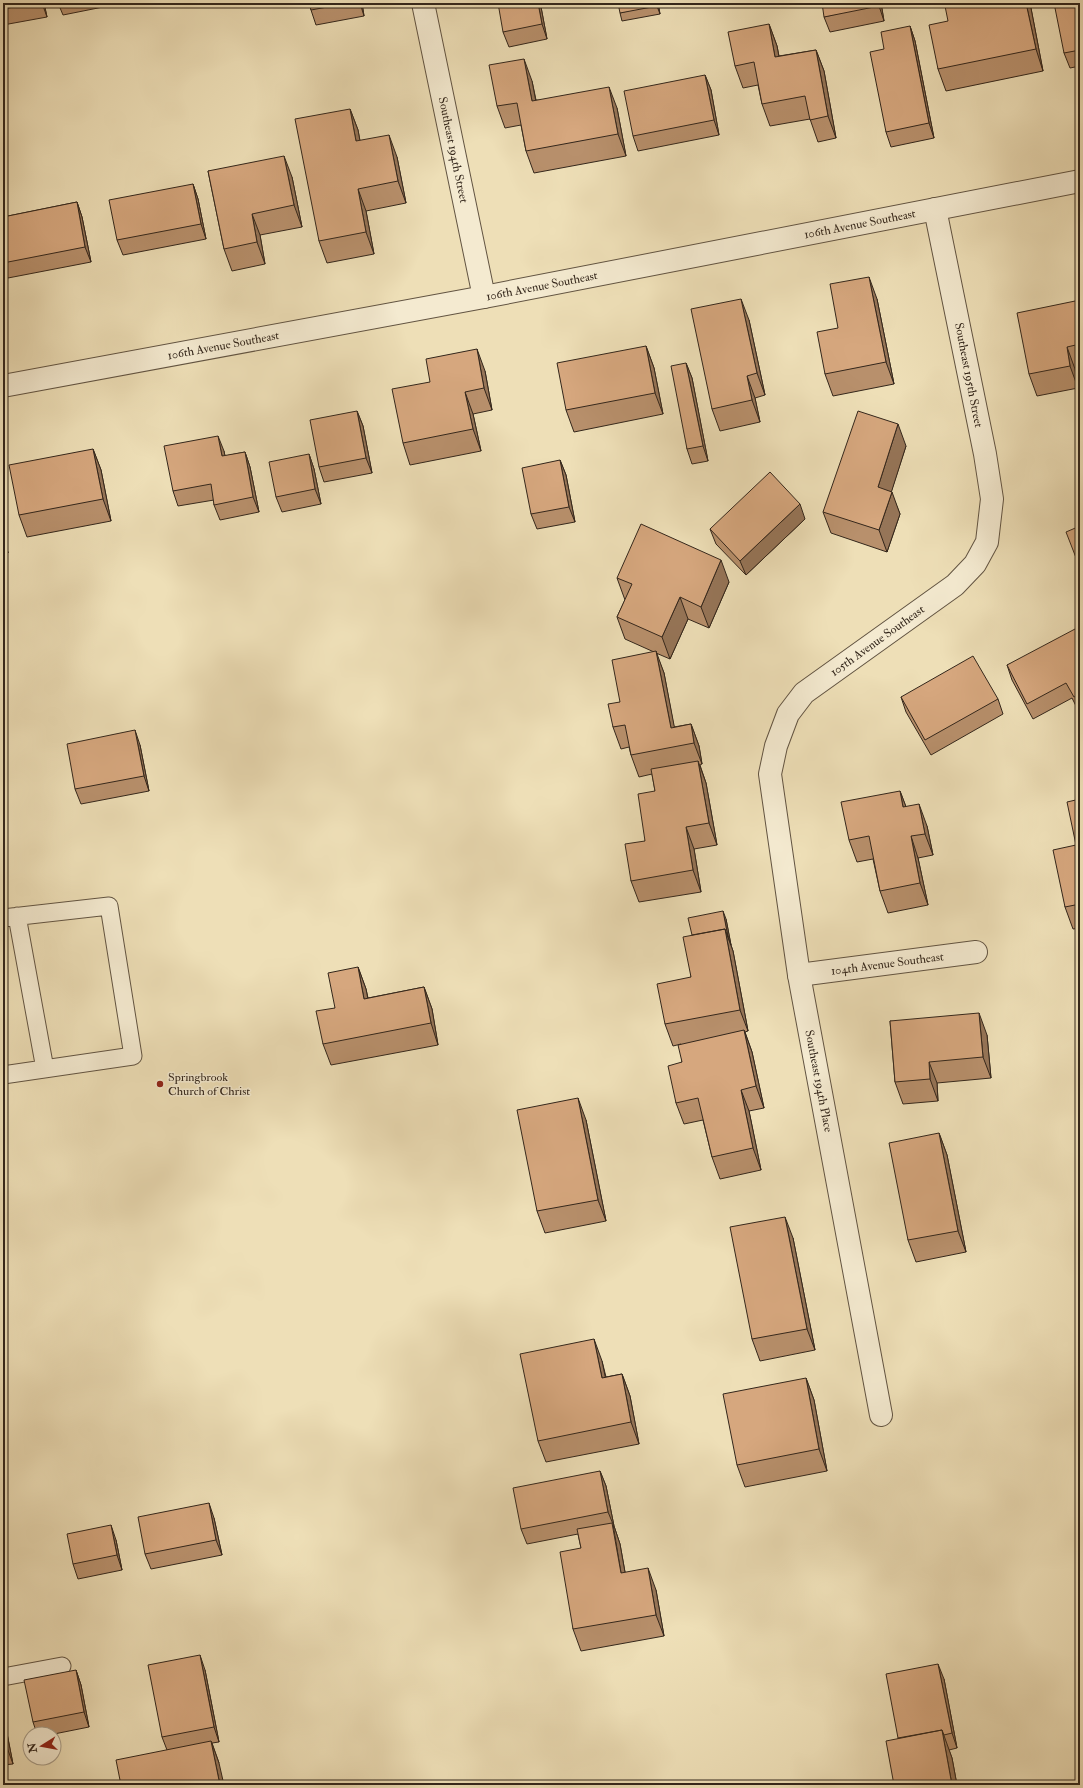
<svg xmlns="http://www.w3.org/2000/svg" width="1083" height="1788" font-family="'IM FELL Double Pica',serif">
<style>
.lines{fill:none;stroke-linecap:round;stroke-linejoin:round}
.lane-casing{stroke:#625442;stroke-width:19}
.street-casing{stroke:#625442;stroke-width:24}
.lane{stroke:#f4ead0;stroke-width:17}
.street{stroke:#f4ead0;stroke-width:22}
.wall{fill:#b8906c;stroke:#33261b}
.shaded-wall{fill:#967558;stroke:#33261b}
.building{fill:#d6a77e;stroke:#33261b}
.poi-dot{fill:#8f2418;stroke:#f4ead0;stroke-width:1.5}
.labels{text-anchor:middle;stroke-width:3;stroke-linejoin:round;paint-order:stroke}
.street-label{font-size:12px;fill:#33261b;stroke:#f4ead0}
.poi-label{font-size:12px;fill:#33261b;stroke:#f4ead0;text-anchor:start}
</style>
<rect width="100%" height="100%" fill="#eedfb7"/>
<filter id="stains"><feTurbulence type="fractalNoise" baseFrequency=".005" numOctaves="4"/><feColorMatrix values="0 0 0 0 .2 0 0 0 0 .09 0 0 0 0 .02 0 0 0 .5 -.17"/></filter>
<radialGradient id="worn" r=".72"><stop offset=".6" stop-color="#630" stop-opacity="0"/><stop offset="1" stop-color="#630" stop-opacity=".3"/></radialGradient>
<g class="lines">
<defs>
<path id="lane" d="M17,916l28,153
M3,918l106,-12 24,150 -130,19
M3,1677l59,-11"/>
<g id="street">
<path id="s1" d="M423,3l61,294"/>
<path id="s2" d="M3,386l481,-89 596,-116"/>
<path id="s3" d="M799,975l177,-23"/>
<path id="s4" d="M881,1415l-82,-440 -29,-201 6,-28 12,-32 16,-21 151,-108 20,-21 12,-22 5,-43 -7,-45 -50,-245"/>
</g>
</defs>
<use href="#lane" class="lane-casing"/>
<use href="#street" class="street-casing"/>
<use href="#lane" class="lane"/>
<use href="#street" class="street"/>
</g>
<path class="wall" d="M3,3h41l3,14 -44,8z
M58,3h65l-60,12z
M309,3h53l2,13 -48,9 -5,-15z
M658,3l2,11 -38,7 -2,-8z
M881,3l3,18 -54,11 -6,-15z
M963,3h67l13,68 -97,20 -8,-22 10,-48z
M1080,3v63l-10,2 -6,-15z
M541,7l6,32 -38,8 -6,-15z
M769,24l8,22 2,10 37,-6 8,21 12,67 -18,4 -8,-23 -40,7 -8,-22 -4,-19 -15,3 -8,-22z
M910,26l5,15 19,97 -43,9 -5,-15z
M705,75l6,15 8,45 -81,16 -5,-15z
M532,81l4,19 81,8 9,48 -92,17 -8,-22 -5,-26 -16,3 -8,-22z
M350,109l8,21 2,11 37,16 9,46 -40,8 8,43 -47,9 -8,-22z
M208,171l84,6 10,50 -42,8 5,29 -33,7 -8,-22z
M193,184l5,15 8,40 -83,16 -6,-15z
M77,202l5,15 9,45 -83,16 -5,-13v-48z
M877,299l17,85 -61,12 -8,-22 13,-46z
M1080,300v68l-5,1 3,19 -41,8 -8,-22z
M749,320l16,75 -10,3 5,24 -40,9 -8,-22z
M646,346l8,22 9,46 -89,18 -8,-22z
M686,363l6,15 16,83 -16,3 -5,-15z
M485,371l7,39 -19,4 8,37 -71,14 -7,-22z
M357,411l6,15 9,47 -48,9 -5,-15z
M906,446l-15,46 9,22 -13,38 -56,-19 -8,-21z
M93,449l8,21 10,51 -84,16 -8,-22z
M224,451l1,5 20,-4 5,15 9,45 -39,8 -6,-15v-5l-36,6 -5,-15z
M309,454l5,15 7,35 -39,8 -6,-15z
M560,460l6,15 9,47 -38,7 -6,-15z
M805,519l-59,56 -30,-31 -6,-15z
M3,527l5,26 -5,1z
M617,578l112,4 -20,46 -21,-9 -18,40 -14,-6 8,20 10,54 17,-3 8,22 3,18 -2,1 6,18 11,62 -23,4 7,43 -62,10 -8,-21 14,-40 10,-50 -3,-17 -13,3 -8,-22 -2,-8 -8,2 -8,-22 7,-25 34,-50 -29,-13 -8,-22 8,-17z
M1080,639v73h-1l-7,-14 -39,21 -21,-39 -5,-15z
M901,697l97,2 5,15 -72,41 -25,-43z
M140,745l9,46 -68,13 -6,-15z
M900,791l6,16 21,19 6,29 -15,3 10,47 -40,8 -8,-22 -7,-32 -16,3 -8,-22z
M1080,799v129l-7,1 -8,-22 11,-62z
M726,919l5,26 2,6 15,80 -3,1 7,20 12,56 -15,3 12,59 -41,9 -8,-22 -9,-37 -19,4 -8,-21 6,-41 -1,-18 -8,2 -8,-22 26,-47 1,-42z
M358,967l8,22 2,9 56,-11 8,22 6,36 -107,20 -8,-21 12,-36z
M890,1021l97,14 4,43 -54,5 1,18 -35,3 -8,-22z
M586,1120l20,101 -61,12 -8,-22z
M939,1133l8,22 19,97 -50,10 -8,-22z
M793,1238l22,112 -55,11 -8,-22z
M602,1361l4,16 16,-3 8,22 9,48 -93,18 -8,-21z
M806,1378l8,22 13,71 -82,16 -8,-22z
M600,1471l6,15 8,40 6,18 5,28 31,18 8,46 -83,15 -8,-22 8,-81 -3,-14 -51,10 -6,-15z
M214,1518l8,37 -71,14 -6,-15z
M116,1540l6,30 -44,9 -5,-15z
M76,1670l5,15 8,42 -35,7h-17l-4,-12z
M205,1670l14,72 -7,1 7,20 -52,-13 -5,-13z
M944,1679l13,69 -8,2 3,8 5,27h-63l4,-47z
M3,1713l10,51 -10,1z"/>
<path class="shaded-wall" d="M42,3h2l3,14z
M360,3h2l2,13z
M538,3h1l2,4 6,32 -5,-15z
M656,3h2l2,11 -3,-8z
M878,3h3l3,18z
M1026,3h4l13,68 -7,-22z
M769,24l8,22 6,33 -8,-22z
M910,26l5,15 19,97 -5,-15z
M816,50l8,21 12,67 -8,-22z
M524,59l8,22 8,42 -8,-22z
M705,75l6,15 8,45 -5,-15z
M609,87l8,21 9,48 -8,-22z
M350,109l8,21 6,33 -8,-22z
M389,135l8,22 9,46 -8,-22z
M284,156l8,21 10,50 -8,-22z
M193,184l5,15 8,40 -5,-15z
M358,189l8,22 8,43 -8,-22z
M77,202l5,15 9,45 -6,-15z
M252,214l8,21 5,29 -8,-22z
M869,277l8,22 17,85 -8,-22z
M741,299l8,21 16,75 -8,-22z
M646,346l8,22 9,46 -8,-21z
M1067,347l8,22 3,19 -8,-22z
M477,349l8,22 7,39 -8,-22z
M686,363l6,15 16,83 -5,-15z
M747,376l8,22 5,24 -8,-22z
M465,392l8,22 8,37 -8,-22z
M357,411l6,15 9,47 -6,-15z
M898,424l8,22 -20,63 -8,-22z
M218,436l6,15 4,20 -6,-15z
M93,449l8,21 10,51 -8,-22z
M245,452l5,15 9,45 -6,-15z
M309,454l5,15 7,35 -6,-15z
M560,460l6,15 9,47 -6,-15z
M892,492l8,22 -13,38 -8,-22z
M800,504l5,15 -59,56 -6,-14z
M3,527l5,26 -5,-13z
M721,560l8,22 -20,46 -8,-21z
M680,597l8,22 -18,40 -8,-22z
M656,651l8,22 14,73 -7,-18z
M691,724l8,22 3,18 -8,-21z
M135,730l5,15 9,46 -5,-15z
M698,761l8,22 11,62 -8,-22z
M900,791l8,21 -5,-5z
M919,804l8,22 6,29 -8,-21z
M686,827l8,22 7,43 -8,-22z
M911,836l7,22 10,47 -8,-22z
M723,911l3,8 5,26 -3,-8z
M725,929l8,22 15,80 -8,-21z
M358,967l8,22 6,31 -8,-21z
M424,987l8,22 6,36 -7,-22z
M979,1013l8,22 4,43 -8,-21z
M744,1030l8,22 12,56 -8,-22z
M929,1062l8,21 1,18 -8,-22z
M741,1090l8,21 12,59 -8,-22z
M578,1098l8,22 20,101 -8,-21z
M939,1133l8,22 19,97 -8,-21z
M785,1217l8,21 22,112 -8,-21z
M594,1339l8,22 8,39 -8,-22z
M622,1374l8,22 9,48 -8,-22z
M806,1378l8,22 13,71 -8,-22z
M600,1471l6,15 8,40 6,18 9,51 -8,-22 -8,-49 -5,-12z
M209,1503l5,15 8,37 -6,-15z
M111,1525l5,15 6,30 -5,-15z
M648,1568l8,22 8,46 -8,-21z
M200,1655l5,15 14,72 -5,-15z
M938,1664l6,15 13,69 -5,-15z
M76,1670l5,15 8,42 -5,-15z
M3,1713l10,51 -8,-22 -2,-10z
M942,1730l10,28 5,27h-5z
M211,1741l8,22 5,22h-4z"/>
<path class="building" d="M3,3h32l-32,6z
M309,3h40l-38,7z
M498,3h40l4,21 -39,8z
M618,3h38l1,3 -37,7z
M822,3h56l1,3 -55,11z
M963,3h63l10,46 -98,20 -9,-44 19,-4 -3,-15z
M1054,3h26v47l-16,3z
M769,24l6,33 41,-7 12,66 -18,4 -5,-24 -43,8 -8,-42 -19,4 -7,-34z
M910,26l19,97 -43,9 -16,-80 14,-3 -3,-17z
M524,59l8,42 77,-14 9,47 -92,17 -9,-48 -20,3 -8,-41z
M705,75l9,45 -81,16 -9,-45z
M350,109l6,32 33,-6 9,46 -40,8 8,43 -47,9 -24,-122z
M284,156l10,49 -42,9 5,28 -33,7 -16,-78z
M193,184l8,40 -84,16 -8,-40z
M77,202l8,45 -82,16v-46z
M869,277l17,85 -61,12 -8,-42 21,-4 -8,-44z
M741,299l16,74 -10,3 5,24 -40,9 -21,-100z
M1080,300v44l-13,3 3,19 -41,8 -12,-61z
M646,346l9,47 -89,17 -9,-47z
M477,349l7,39 -19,4 8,37 -70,14 -11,-54 38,-7 -4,-23z
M686,363l17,83 -16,3 -16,-83z
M357,411l9,47 -47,9 -9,-47z
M858,411l40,13 -20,63 14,5 -13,38 -56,-18z
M218,436l4,20 23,-4 8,45 -39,8 -3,-21 -38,7 -9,-45z
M93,449l10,50 -84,16 -10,-50z
M309,454l6,35 -39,8 -7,-35z
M560,460l9,47 -38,7 -9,-46z
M770,472l30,32 -60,57 -30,-32z
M641,524l80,36 -20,47 -21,-10 -18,40 -45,-20 15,-33 -15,-6z
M1080,526v42l-14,-36z
M1075,629l5,10v55l-6,3 -8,-14 -39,21 -20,-39z
M656,651l15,77 20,-4 3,19 -63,12 -6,-30 -12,2 -5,-23 12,-2 -8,-42z
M973,656l25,43 -73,41 -24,-43z
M135,730l9,46 -69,13 -8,-45z
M698,761l11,62 -23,4 7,43 -62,11 -6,-37 20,-3 -7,-47 17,-3 -4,-22z
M900,791l3,16 16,-3 6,30 -14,2 9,47 -40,8 -11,-55 -20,4 -8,-38z
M1080,799v105l-15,3 -12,-57 23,-5 -9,-43z
M723,911l5,26 -3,-8 -33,6 -4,-17z
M725,929l15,81 -75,14 -8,-40 34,-7 -8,-40z
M358,967l6,32 60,-12 7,36 -108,21 -7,-33 19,-3 -7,-35z
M979,1013l4,44 -54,5 1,17 -35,3 -5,-61z
M744,1030l12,56 -15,4 12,58 -41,9 -14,-59 -22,5 -8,-37 14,-4 -4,-17z
M578,1098l20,102 -61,11 -20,-101z
M939,1133l19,98 -50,9 -19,-97z
M785,1217l22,112 -55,10 -22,-112z
M594,1339l8,39 20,-4 9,48 -93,19 -18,-87z
M806,1378l13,71 -82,16 -14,-71z
M600,1471l8,41 -87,17 -8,-41z
M209,1503l7,37 -71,14 -7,-37z
M612,1523l9,50 27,-5 8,47 -83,14 -13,-77 21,-4 -4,-19z
M111,1525l6,30 -44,9 -6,-30z
M200,1655l14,72 -52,10 -14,-72z
M938,1664l14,69 -8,2 -2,-5 -44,8 -12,-64z
M76,1670l8,42 -51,10 -9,-42z
M942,1730l10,55h-58l-8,-44z
M3,1732l2,10h-2z
M211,1741l9,44h-99l-5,-25z"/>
<circle class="poi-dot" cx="160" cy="1084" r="4"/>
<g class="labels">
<g class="street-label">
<text dy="4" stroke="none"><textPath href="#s1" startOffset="150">Southeast 194th Street</textPath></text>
<text dy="4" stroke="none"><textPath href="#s2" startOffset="872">106th Avenue Southeast</textPath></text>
<text dy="4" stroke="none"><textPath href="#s2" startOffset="548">106th Avenue Southeast</textPath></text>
<text dy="4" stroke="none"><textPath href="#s2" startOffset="224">106th Avenue Southeast</textPath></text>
<text transform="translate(969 375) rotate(79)" y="4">Southeast 195th Street</text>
<text dy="4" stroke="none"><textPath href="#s4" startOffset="830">105th Avenue Southeast</textPath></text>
<text dy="4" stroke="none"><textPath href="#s3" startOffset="89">104th Avenue Southeast</textPath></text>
<text transform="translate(819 1081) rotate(79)" y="4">Southeast 194th Place</text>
</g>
<g class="poi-label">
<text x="168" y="1081">Springbrook<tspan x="168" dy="14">Church of Christ</tspan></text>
</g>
</g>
<rect width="1083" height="1788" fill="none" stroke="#eedfb7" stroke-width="16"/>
<rect x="4" y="4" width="1075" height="1780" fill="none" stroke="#33261b" stroke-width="2"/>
<rect x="8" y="8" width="1067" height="1772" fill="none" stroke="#33261b"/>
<g transform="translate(42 1746) rotate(259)"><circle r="19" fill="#f4ead0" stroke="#a79c88"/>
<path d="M0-3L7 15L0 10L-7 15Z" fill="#8f2418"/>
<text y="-6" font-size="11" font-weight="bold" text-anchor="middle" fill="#33261b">N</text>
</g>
<rect width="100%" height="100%" filter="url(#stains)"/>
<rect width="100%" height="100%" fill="url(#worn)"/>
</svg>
